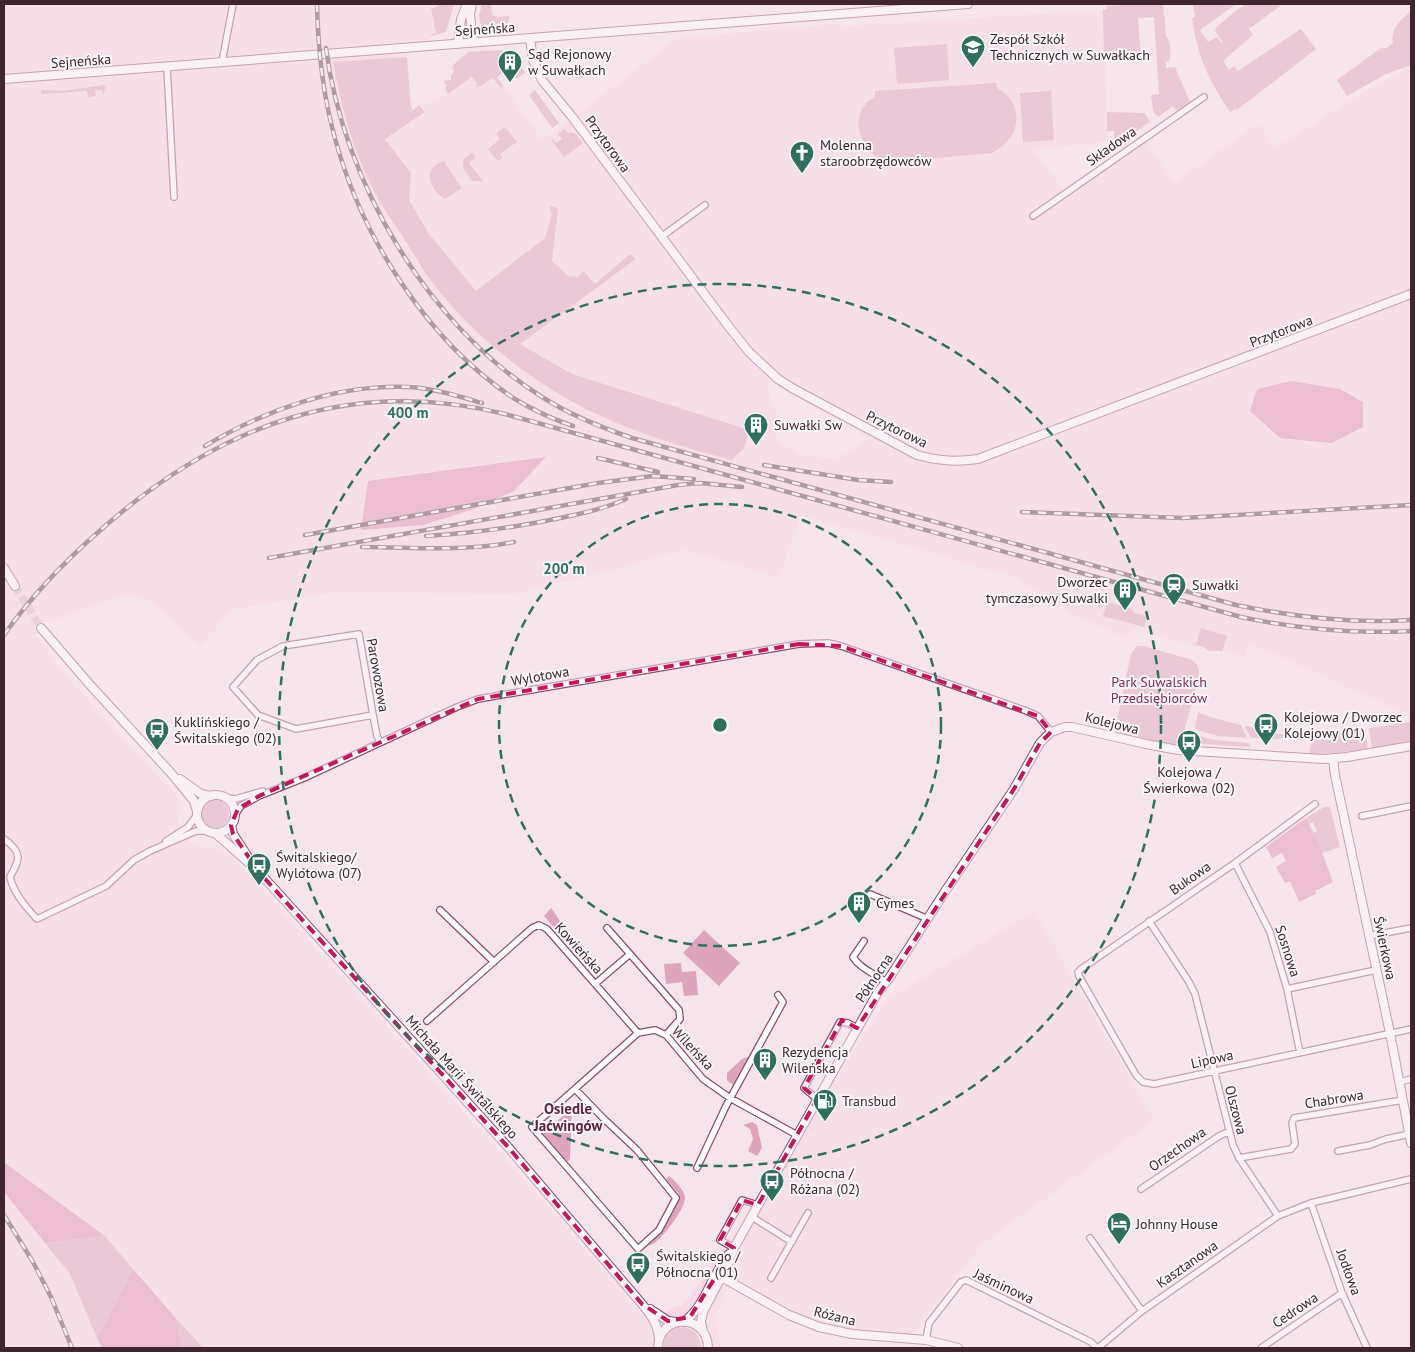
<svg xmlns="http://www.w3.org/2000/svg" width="1415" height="1352" font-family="'PT Sans',sans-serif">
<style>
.built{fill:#f9d7e4;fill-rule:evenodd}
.green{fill:#dea4bc}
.forest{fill:#dd91b1}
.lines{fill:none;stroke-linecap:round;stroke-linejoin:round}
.secondary-tunnel{stroke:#d1bec6;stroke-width:8;stroke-dasharray:8 4;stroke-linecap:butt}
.street-casing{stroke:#8e4d6b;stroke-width:8}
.secondary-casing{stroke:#8e4d6b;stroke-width:10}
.street{stroke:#fff;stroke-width:5.5}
.secondary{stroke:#fff;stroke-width:8}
.rail-casing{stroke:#593f4a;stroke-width:4.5}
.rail{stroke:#f7f7f7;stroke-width:2.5;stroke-dasharray:8;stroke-linecap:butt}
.marked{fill:none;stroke:#c2185b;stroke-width:4;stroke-dasharray:10 6;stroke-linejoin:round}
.ring{fill:none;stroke:#306f5e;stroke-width:2.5;stroke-dasharray:9 6}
.labels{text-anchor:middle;stroke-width:4;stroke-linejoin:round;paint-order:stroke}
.street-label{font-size:14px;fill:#402430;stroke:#f7f7f7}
.poi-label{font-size:14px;fill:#402430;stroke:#f7f7f7;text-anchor:start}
.park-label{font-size:14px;fill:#812956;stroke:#f7f7f7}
.neighbourhood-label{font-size:15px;font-weight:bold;fill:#602441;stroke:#f7f7f7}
.centre{fill:#306f5e;stroke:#f7f7f7;stroke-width:2.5}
.ring-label{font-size:15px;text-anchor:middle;font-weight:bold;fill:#306f5e;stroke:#f7f7f7;stroke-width:4;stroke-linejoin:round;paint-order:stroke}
</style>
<rect width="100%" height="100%" fill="#f5e5eb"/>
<path class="built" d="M4,4h429l-2,9 6,21 -30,22 5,55 38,-18 22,-17 7,11 18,-10 45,63 41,-29 95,-73 158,-14 8,78 -7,-75 266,-17 5,131 -74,9 33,46 79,-55 28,42 85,-59 16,24 96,-60 40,-22v645l-8,1 -154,-70 -4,14 -47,-9 -65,-18 -7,9 -54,-25 -57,-36 -214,-62 -22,62 -97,-28 -64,20 -106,25 -179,-2 -100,17 -33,36 -51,-44 -22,-7 -80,28 -11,14 39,50 106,115 -3,19 13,23 12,6 6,-2 20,5 271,300 146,167 40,-16 202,-304 146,-88 120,209 -171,123 -72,92 -57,-5 -55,-14 -66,-36 -18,37 6,31h-518l-98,-112 -100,-73 -1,-4zM770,381l63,38 36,19 -32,21 -39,-4 -25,-18 9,-7 -16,-45z
M4,1192l66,82 32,74h-98z"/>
<path class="green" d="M439,4h15l-8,28 -15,4v-2l5,-1 -5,-24 5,-2z
M482,4h9l1,11 6,2 11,-1 -1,12 -18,1 -9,-4 -2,-9z
M1131,4h32l3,32c5,5 5,18 3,25l-3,1v6l9,-1 15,35 -13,9 -4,-5 -15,11 -5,-6 -2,-16 8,-1 -5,-77 -16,1 3,42 -37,1 -1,-51 4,-1v-3z
M1193,4h43l-36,26 8,12 9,-5 5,7v-3l-7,-10 2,-5 28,-22h38l-34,25 4,6 -30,26 6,9 5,-4 4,5 63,-42 15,20 -79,61 -2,-1 -5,3c-20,-30 -31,-52 -37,-88l-1,-6 3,-1z
M1411,11v54l-25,9 -39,22 -10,-16 44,-32h6l6,-5c-3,-14 8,-24 18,-32z
M947,44l2,36 -52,4 -3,-36z
M501,50l13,7 11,16 -9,6 -8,-10 -11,8 6,9 -2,2 -8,-10 -16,10 -1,-2 2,-1 -6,-8 -24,17 -3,-6 2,-2 -4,-5 8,-1v-5l3,-3 -2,-6 16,-14z
M407,57l3,42 2,12 7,-6 6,7 -40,27 26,34 -2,27 20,34 47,57 69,-53 7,-24 -3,-8 9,2 -6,53 16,15 10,1 5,-6 12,13 35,-30 6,5 -116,85 52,30 177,56 -5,18 -13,12c-46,-12 -95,-27 -139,-48 -57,-28 -115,-73 -154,-122 -12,-14 -21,-31 -31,-47 -9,-14 -19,-27 -27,-41 -25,-43 -38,-92 -47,-140z
M996,83l1,5c30,16 23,52 -5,65l-100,9 -14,-4 -11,-9 -7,-15 -2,-12 3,-11 6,-9 8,-5v-6z
M104,85l2,1 -3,9 -1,-5h-7l1,6 -8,1 -1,-6 -46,3v-4h3l19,1z
M535,90l24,33 -7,5 -23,-33z
M1051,91l3,49 -31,2 -3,-49z
M1107,112l38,1 5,9 -26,18 -10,2v-11h-7z
M505,127l12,15 -17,12 2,4 -4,3 -10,-12 12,-10 -4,-6z
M564,129l4,4h7l8,10 -19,14 -12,-16v-3l4,5 6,-4 -4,-5z
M472,152l4,5 -7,6 14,18h-11l-9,-13v-8z
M444,161l17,26v2l-16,10c-16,-9 -24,-31 -1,-38z
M1107,602l26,7v3l12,4 2,-4 2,1 -5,14 -41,-11z
M1201,628l24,7 2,2 -5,14h-13l-5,-4 -8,-2z
M1137,646h7l45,13c7,3 11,7 10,16l-16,61 -2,4 -5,5 -55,-11 -3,-5 -1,-8 14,-67z
M1198,712l8,4 35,9 6,13 -29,-2 -21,-6 -2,-4z
M1411,722v19l-39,7 -3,-20z
M1246,726l42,10v1l-11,2 -26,-1 -6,-11z
M1363,729l2,1 3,19 -33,4 -26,1 1,-8 5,-8z
M1192,734l22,6 35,3 2,4 -48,-3 -6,-3z
M201 814a14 14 0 1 1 28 0a14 14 0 1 1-28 0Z
M1324,807h6l10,40 -18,6 -9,-20 4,-2 -4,-9 -4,2 -3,-6z
M551,908l18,26 -5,5 -20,-23z
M704,930l36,33 -21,23 -36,-33z
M681,963l1,9 14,-1 2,24 -14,1 -2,-14 -16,2 -2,-20z
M751,1056l-16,30 -8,-5v-8l15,-14z
M572,1108l-2,51 -3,3 -25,-28z
M752,1122l5,3 5,23 -5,8 -9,-5 5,-12 -3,-10 -7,-4z
M669,1176c5,4 16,14 16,22 -1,12 -19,35 -28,43 -4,4 -10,5 -15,6l20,-19 17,-34 -13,-15z
M105,1236l28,33 -36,69 -27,-64 -25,-31z
M175,1317l28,31h-21z
M677,1327c15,-1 24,7 24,21h-37c-1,-10 4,-16 13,-21z"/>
<path class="forest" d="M1291,381l49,8 23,13v25l-31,16 -52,-5 -30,-27 7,-22z
M546,457l-32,34 -43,19 -48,15 -62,5 7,-49z
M1306,818l13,26 14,38 -18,9 1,3 -17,8 -9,-21 -5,2 -9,-16 10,-6 -4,-8 -10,5 -6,-11z
M4,1163h1l100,73 -60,7 -41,-51z
M133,1269l42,48 7,31h-80l-5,-10z"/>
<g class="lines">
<path class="secondary-tunnel" d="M15,586l26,42"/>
<defs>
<path id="street" d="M222,62l11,-58
M167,67l7,130
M1033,216l171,-119
M661,237l44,-32
M373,715l-77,14 -38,-14 -25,-28 24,-27 26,-14 76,-12 14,81 4,21 3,6
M227,798l8,1 28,-8
M1315,804l-80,59 -154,106 -3,3 1,4 57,99 7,7 11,2 257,-55
M235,815l6,-9 18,-10 45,-18 153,-71 21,-8 321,-55 29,-1 13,3 183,64 14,6 13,16
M1362,816l49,-10
M4,839c19,14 16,20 6,38 4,17 16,30 27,42l69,-33 28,-26 16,-9 46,-20h11
M166,841l22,-14 9,-12
M1235,863l35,69 17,57 13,64
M870,894l58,25
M440,910l54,52
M1149,921l40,61 6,12 38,151 6,13 39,58
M1369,936l42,-8
M864,941l-11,16c7,12 23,17 33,25
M630,954l49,56 1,9 -14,16
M595,984l35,-30 -23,-26
M1287,989l89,-19
M427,1021l105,-93 7,-3 8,4 91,104
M1400,1082l11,-3
M575,1089l28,29 34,32 39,48 -17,32 -21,19 -106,-122 106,-94 17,-3 11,5 37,44 27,19 67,37
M817,1099l-13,-11 36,-66 8,1 9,5
M1338,1151l32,-6 16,-6 24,-5
M1239,1158l52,-9 4,-5 -3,-21 2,-5 109,-18
M697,1168l29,-62 57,-104 -5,-7
M1141,1189l78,-53 9,-4
M1311,1203l31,90 25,55
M752,1217l40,25
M1090,1238l52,73
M734,1248l-14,-8 22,-40 16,5
M771,1278l37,-65
M926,1340l3,-17 32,-41 5,-2 125,62 6,6
M1098,1348l44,-37 136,-95 33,-13 100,-24
M1261,1348l81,-55"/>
<path id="secondary" d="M472,4l-2,10 3,28
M530,38l3,22 9,20 31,38 156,209 20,25 29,27 14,9 125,67c22,6 39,7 61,4l433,-165
M458,44l3,-25 6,-15
M4,79l964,-75
M4,568l11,18
M41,628l50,58 79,86 24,29 3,10
M1333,758l2,17 55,258 21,110
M180,779l21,15 10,2
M197 814a19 19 0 1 1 38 0a19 19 0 1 1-38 0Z
M231,825l2,9 15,23
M215,833l43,38 250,276 134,157c9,11 16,20 17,35
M716,1274l73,41 30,12 33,7 74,6 32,8
M650,1309l18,12 9,1
M685,1321c21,-16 27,-47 44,-67
M703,1331l-2,-9 2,-10 25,-48 6,-16 144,-256 12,-15 56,-87 68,-101 26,-46 11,-11 14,-5h7l74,17 32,6 146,9 23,-2 64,-11
M658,1348c0,-35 50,-35 50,0"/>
</defs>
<use href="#street" class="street-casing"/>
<use href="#secondary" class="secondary-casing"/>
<use href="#street" class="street"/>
<use href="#secondary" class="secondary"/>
<defs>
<path id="rail" d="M317,4c1,47 6,93 19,138 27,97 93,201 179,257 18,11 37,20 58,27
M326,48c17,133 101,277 216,349 28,18 58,30 90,41l604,167c58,12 117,19 175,15
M205,446c60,-36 132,-62 203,-59 25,1 50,9 74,16
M598,458l60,14
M764,465l94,15 33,2
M1022,512l161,6 228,-13
M305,535l293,-52 55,-7 41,3
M426,536c38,-2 76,-7 114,-14 30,-6 59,-11 86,-23
M362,547c51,0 101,5 152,-5
M269,558l409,-73 22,-2 42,4
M4,635c28,-40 63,-76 100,-108 117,-102 246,-151 401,-113l736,203c56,12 112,17 170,14
M4,1215l29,47 18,35 21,51"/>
</defs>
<use href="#rail" class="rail-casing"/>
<use href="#rail" class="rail"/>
</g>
<path d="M0 0H1415V1352H0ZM799,644l42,2 197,70 13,16 -11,11 -26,46 -157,239 -15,-8 -38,68 13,11 -59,106 -16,-5 -22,40 14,8 -44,69 -22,4 -26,-17 -134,-157 -250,-276 -25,-37 -2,-9 7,-16 21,-13 219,-97z" fill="#f5e5eb" fill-opacity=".55" fill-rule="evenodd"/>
<path class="marked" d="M799,644l42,2 197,70 13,16 -11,11 -26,46 -157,239 -15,-8 -38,68 13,11 -59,106 -16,-5 -22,40 14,8 -44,69 -22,4 -26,-17 -134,-157 -250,-276 -25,-37 -2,-9 7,-16 21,-13 219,-97z"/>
<g class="ring">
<circle cx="720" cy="725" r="221"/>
<circle cx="720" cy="725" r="441"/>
</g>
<defs>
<symbol id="school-pin" viewBox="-11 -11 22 30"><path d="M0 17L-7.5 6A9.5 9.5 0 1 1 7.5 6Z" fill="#306f5e" stroke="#f7f7f7"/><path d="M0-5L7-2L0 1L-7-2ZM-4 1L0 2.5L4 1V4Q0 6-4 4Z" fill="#fff"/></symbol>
<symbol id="building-pin" viewBox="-11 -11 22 30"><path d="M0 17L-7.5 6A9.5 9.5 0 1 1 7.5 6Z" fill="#306f5e" stroke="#f7f7f7"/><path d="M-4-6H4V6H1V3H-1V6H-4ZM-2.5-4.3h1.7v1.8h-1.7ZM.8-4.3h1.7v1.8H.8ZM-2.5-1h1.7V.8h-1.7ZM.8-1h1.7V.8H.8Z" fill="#fff"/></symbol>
<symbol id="church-pin" viewBox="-11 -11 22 30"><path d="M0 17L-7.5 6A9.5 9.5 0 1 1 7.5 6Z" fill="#306f5e" stroke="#f7f7f7"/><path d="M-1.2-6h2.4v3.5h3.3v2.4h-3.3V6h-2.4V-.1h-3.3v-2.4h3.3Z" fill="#fff"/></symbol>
<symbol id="station-pin" viewBox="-11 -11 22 30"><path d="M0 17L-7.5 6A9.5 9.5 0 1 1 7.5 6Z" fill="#306f5e" stroke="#f7f7f7"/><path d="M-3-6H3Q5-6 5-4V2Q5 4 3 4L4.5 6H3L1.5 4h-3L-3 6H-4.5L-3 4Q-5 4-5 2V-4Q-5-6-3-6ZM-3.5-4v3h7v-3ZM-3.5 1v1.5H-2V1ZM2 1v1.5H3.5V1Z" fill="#fff"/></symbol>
<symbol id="bus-pin" viewBox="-11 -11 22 30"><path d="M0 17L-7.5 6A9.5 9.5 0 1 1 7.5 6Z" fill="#306f5e" stroke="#f7f7f7"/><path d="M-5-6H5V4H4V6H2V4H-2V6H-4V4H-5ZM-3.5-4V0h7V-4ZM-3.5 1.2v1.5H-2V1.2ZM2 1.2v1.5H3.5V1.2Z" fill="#fff"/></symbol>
<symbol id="fuel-pin" viewBox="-11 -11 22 30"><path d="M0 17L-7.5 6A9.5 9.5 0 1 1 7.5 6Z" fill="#306f5e" stroke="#f7f7f7"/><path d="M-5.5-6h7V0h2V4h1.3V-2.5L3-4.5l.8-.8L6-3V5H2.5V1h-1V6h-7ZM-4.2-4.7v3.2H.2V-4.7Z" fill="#fff"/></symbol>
<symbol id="hotel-pin" viewBox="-11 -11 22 30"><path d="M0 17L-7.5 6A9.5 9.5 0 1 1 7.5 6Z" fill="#306f5e" stroke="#f7f7f7"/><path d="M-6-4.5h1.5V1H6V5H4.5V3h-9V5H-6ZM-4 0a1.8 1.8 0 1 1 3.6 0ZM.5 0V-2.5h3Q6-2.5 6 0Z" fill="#fff"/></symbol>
</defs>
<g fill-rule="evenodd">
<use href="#school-pin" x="959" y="33" width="28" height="38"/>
<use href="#building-pin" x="496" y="48" width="28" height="38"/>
<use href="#church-pin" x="788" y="139" width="28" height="38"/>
<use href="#building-pin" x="742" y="411" width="28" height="38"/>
<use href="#station-pin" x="1160" y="571" width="28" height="38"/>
<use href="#building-pin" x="1111" y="576" width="28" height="38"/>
<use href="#bus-pin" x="1252" y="711" width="28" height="38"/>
<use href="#bus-pin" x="143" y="716" width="28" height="38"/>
<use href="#bus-pin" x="1175" y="728" width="28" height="38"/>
<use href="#bus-pin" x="245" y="851" width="28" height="38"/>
<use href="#building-pin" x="845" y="889" width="28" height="38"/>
<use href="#building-pin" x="751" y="1046" width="28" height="38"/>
<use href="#fuel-pin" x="811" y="1087" width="28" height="38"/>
<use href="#bus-pin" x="758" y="1167" width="28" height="38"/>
<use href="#hotel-pin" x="1105" y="1210" width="28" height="38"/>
<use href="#bus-pin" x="624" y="1250" width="28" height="38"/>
</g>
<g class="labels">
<g class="street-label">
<text transform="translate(485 29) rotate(-4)" y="5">Sejneńska</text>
<text transform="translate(81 61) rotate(-4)" y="5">Sejneńska</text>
<text transform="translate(608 144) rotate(54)" y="5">Przytorowa</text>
<text transform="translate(1111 146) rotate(-35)" y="5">Składowa</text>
<text transform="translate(1281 331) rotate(-21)" y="5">Przytorowa</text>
<text transform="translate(897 429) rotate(26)" y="5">Przytorowa</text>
<text transform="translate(378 675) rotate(80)" y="5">Parowozowa</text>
<text transform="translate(540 676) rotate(-10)" y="5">Wylotowa</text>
<text transform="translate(1112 723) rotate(14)" y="5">Kolejowa</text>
<text transform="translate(1190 878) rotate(-35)" y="5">Bukowa</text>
<text transform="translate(579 948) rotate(48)" y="5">Kowieńska</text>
<text transform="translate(1385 948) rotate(78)" y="5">Świerkowa</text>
<text transform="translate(1288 951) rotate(72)" y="5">Sosnowa</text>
<text transform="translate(874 978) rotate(-56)" y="5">Północna</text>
<text transform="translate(693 1048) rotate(47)" y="5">Wileńska</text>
<text transform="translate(1212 1059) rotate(-12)" y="5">Lipowa</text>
<text transform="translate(462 1077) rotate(48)" y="5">Michała Marii Świtalskiego</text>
<text transform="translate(1334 1099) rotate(-9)" y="5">Chabrowa</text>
<text transform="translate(1236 1110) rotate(75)" y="5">Olszowa</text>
<text transform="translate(1177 1149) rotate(-35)" y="5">Orzechowa</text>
<text transform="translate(1187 1264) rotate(-35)" y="5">Kasztanowa</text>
<text transform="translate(1349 1272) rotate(70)" y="5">Jodłowa</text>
<text transform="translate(1004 1286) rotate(25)" y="5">Jaśminowa</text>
<text transform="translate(1295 1310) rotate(-34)" y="5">Cedrowa</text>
<text transform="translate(835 1316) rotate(14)" y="5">Różana</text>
</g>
<g class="poi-label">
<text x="990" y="44">Zespół Szkół<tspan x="990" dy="16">Technicznych w Suwałkach</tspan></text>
<text x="528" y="59">Sąd Rejonowy<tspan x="528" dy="16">w Suwałkach</tspan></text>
<text x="820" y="150">Molenna<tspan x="820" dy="16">staroobrzędowców</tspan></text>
<text x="774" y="430">Suwałki Sw</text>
<text x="1108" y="587" text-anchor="end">Dworzec<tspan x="1108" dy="16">tymczasowy Suwalki</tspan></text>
<text x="1192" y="590">Suwałki</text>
<text x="1284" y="722">Kolejowa / Dworzec<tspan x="1284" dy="16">Kolejowy (01)</tspan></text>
<text x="174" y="727">Kuklińskiego /<tspan x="174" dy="16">Świtalskiego (02)</tspan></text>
<text x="1189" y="777" text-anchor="middle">Kolejowa /<tspan x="1189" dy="16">Świerkowa (02)</tspan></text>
<text x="276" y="862">Świtalskiego/<tspan x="276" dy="16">Wylotowa (07)</tspan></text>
<text x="876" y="908">Cymes</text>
<text x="782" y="1057">Rezydencja<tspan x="782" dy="16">Wileńska</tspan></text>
<text x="842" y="1106">Transbud</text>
<text x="790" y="1178">Północna /<tspan x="790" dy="16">Różana (02)</tspan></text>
<text x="1136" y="1229">Johnny House</text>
<text x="656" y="1261">Świtalskiego /<tspan x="656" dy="16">Północna (01)</tspan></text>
</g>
<g class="park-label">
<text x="1159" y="687">Park Suwalskich<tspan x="1159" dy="16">Przedsiębiorców</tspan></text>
</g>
<g class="neighbourhood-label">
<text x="568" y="1114">Osiedle<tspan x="568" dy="17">Jaćwingów</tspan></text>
</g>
</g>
<circle cx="720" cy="725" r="8" class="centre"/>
<g class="ring-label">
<text x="408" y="418">400 m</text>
<text x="564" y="574">200 m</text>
</g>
<rect width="1415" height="1352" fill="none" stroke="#402430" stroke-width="10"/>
</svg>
